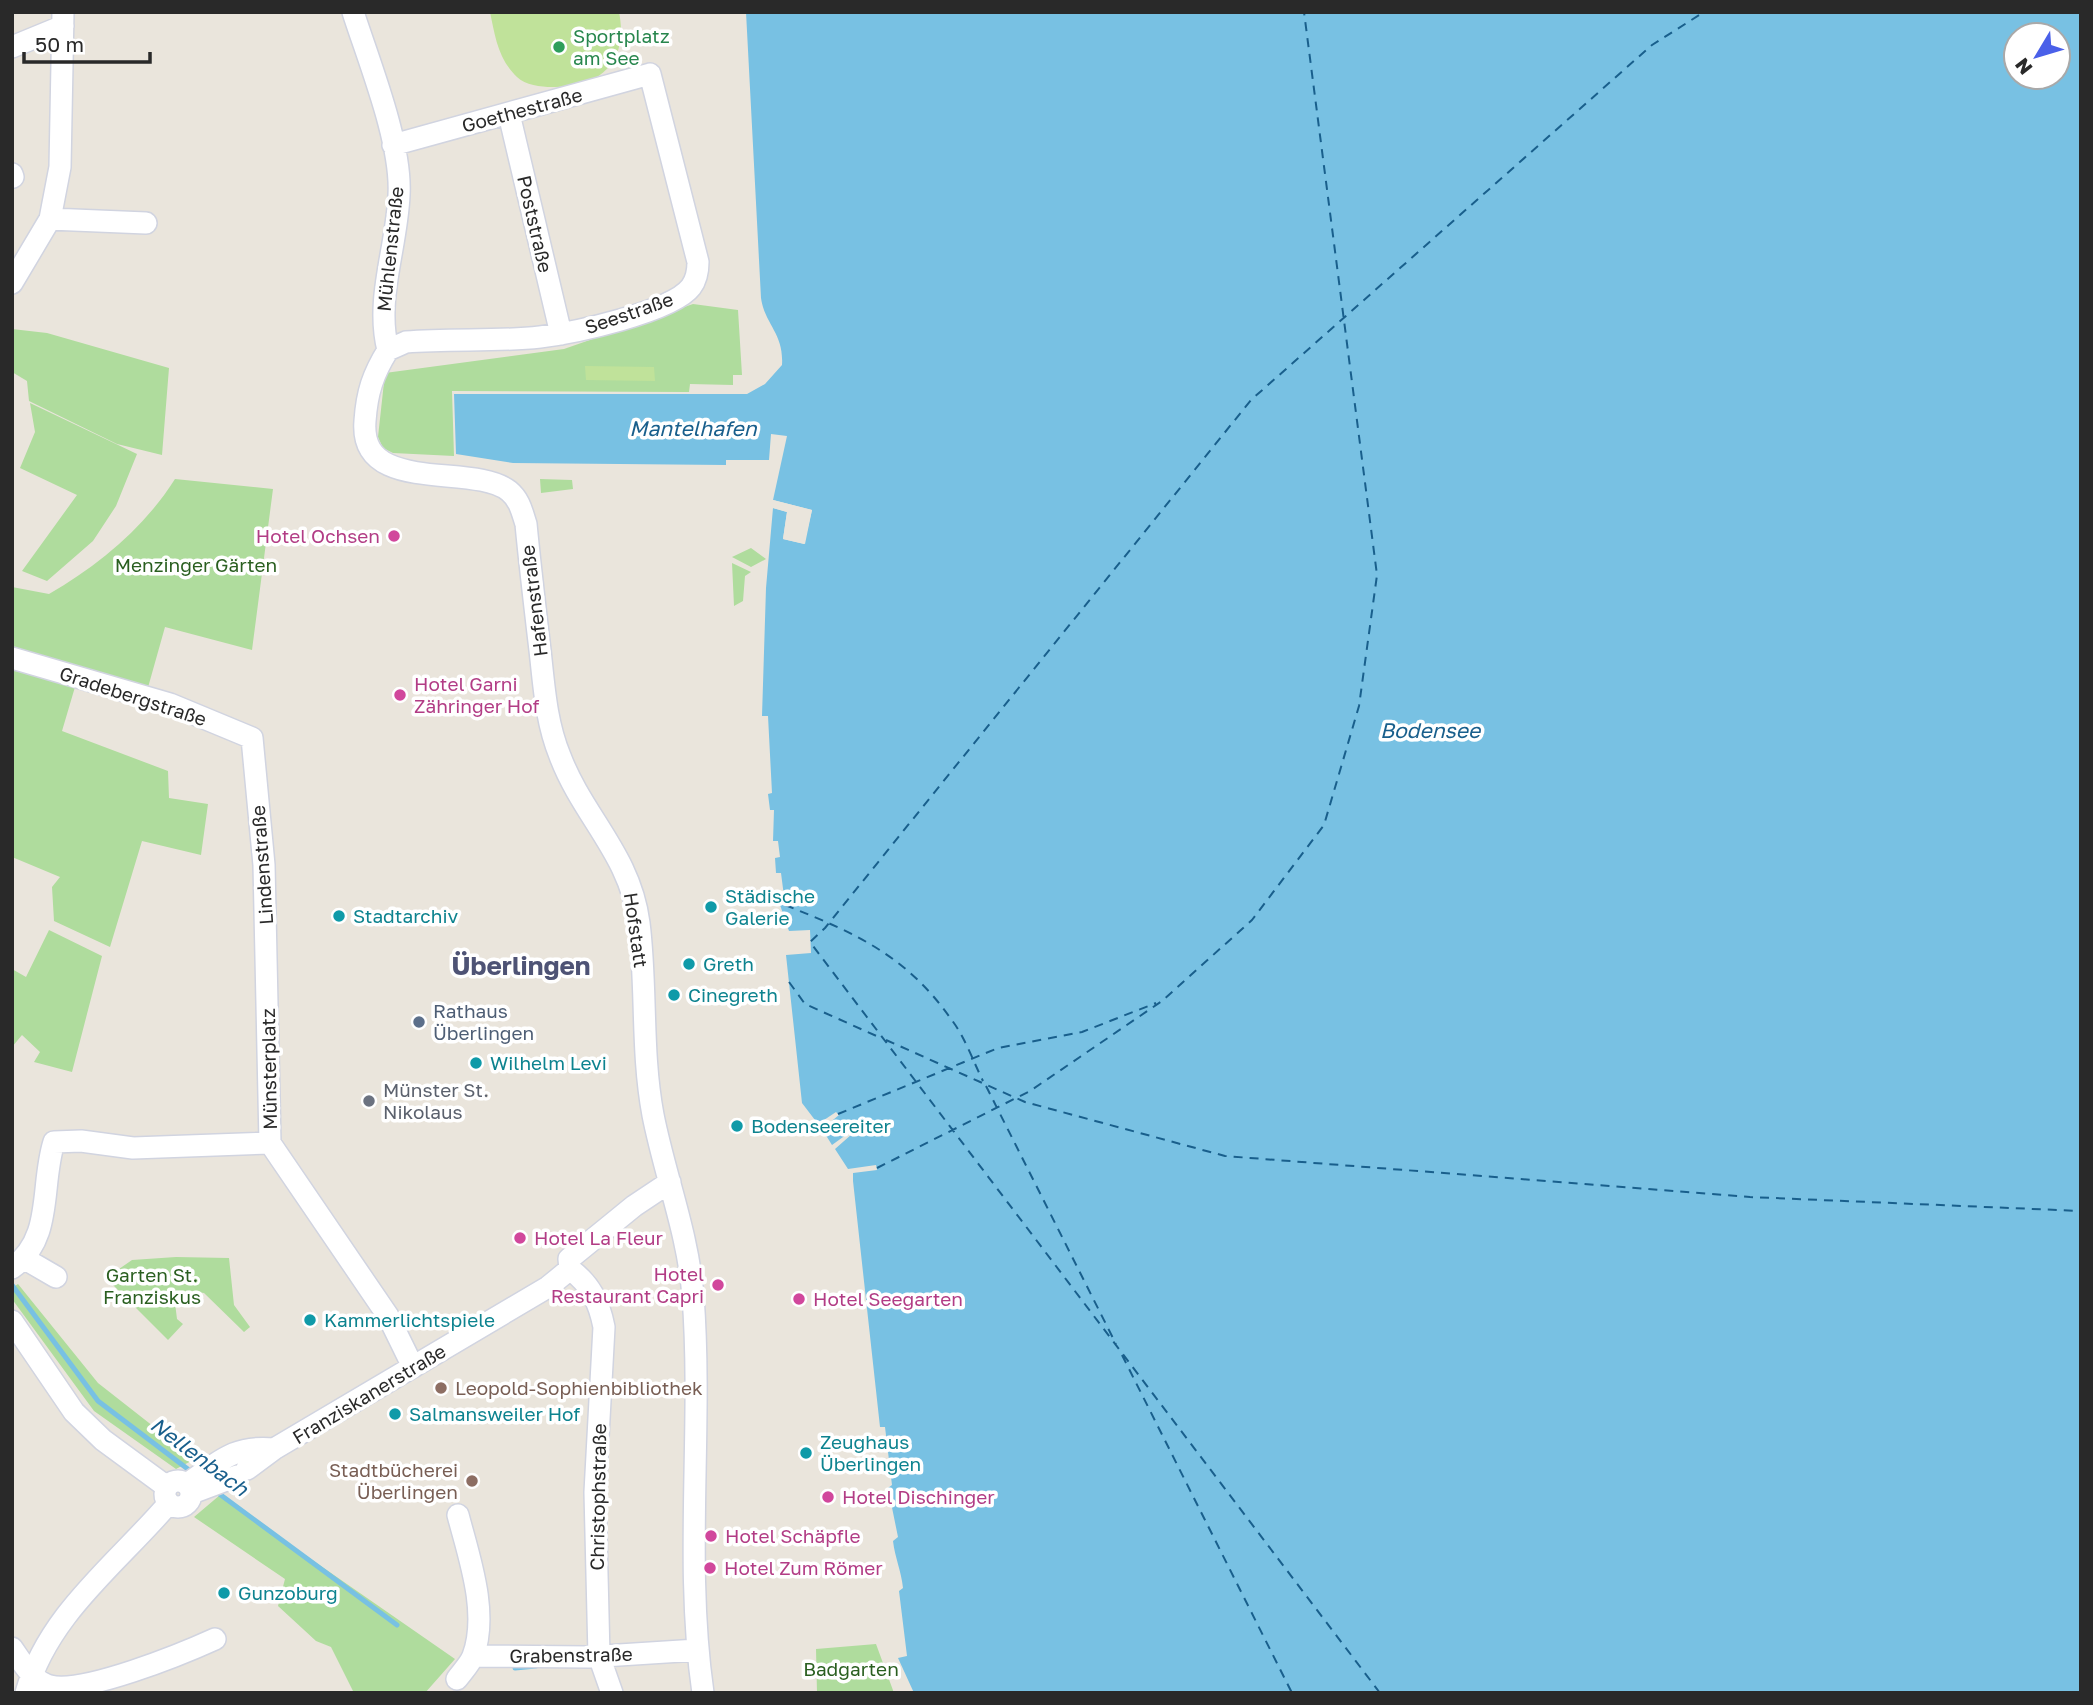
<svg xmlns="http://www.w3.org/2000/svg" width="2093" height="1705" font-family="'Golos Text',sans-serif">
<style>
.green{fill:#afdc9d}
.pitch{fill:#c0e29a}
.water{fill:#78c1e3;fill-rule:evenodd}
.pier{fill:#eae5dc}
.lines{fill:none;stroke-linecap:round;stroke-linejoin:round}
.stream{stroke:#78c1e3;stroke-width:5}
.ferry{stroke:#195f8c;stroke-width:2;stroke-dasharray:9 7;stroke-linecap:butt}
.minor-casing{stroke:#d1d4e0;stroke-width:24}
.minor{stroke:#fff;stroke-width:21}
.leisure-dot{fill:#2e9e5b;stroke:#fff;stroke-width:2.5}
.hotel-dot{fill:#d1479c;stroke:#fff;stroke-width:2.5}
.culture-dot{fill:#0f9aa8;stroke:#fff;stroke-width:2.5}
.service-dot{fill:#5c6f8a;stroke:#fff;stroke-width:2.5}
.worship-dot{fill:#6b7280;stroke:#fff;stroke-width:2.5}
.education-dot{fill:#8d6e63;stroke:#fff;stroke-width:2.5}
.labels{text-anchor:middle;stroke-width:7;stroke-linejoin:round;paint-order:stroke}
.leisure-label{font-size:19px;fill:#27864d;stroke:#fff;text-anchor:start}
.street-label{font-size:19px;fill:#292929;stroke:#fff}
.hotel-label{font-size:19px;fill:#b23c85;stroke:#fff;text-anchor:start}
.park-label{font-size:19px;fill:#2a5f20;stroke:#fff}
.culture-label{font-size:19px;fill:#0d838f;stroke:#fff;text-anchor:start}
.service-label{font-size:19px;fill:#4e5e75;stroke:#fff;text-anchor:start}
.worship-label{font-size:19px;fill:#5b616d;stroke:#fff;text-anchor:start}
.education-label{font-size:19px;fill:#785e54;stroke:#fff;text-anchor:start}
.water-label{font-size:21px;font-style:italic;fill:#195f8c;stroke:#fff}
.district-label{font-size:26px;font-weight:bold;fill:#4e5375;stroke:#fff}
</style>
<rect width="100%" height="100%" fill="#eae5dc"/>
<path class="green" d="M693,304l45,6 4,65h-9v10l-43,-1 -1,8 -237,-1 2,65 -61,-3 -10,-5 -5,-11 7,-64 179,-24z
M12,329l35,4 122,35 -7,87 -45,-11 -88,-43 -2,-20 -15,-9z
M30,403l107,51 -21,52 -23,35 -46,40 -25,-10 55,-76 -57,-27 15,-36z
M175,479l98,10 -21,161 -87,-23 -18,64 -135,-39v-65l37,7c50,-29 95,-66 126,-115z
M540,479l32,1 1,9 -32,4z
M751,548l15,11 -15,8 -19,-10z
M732,563l19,9 -6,4 -2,25 -9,5z
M12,668l63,19 -13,44 106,40 1,27 39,6 -7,51 -59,-14 -32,106 -56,-26 -2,-34 8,-10 -48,-20z
M49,930l53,26 -30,116 -38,-10 6,-10 -18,-17 -10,12v-78l14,8z
M176,1257l53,1 5,47 16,22 -6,5 -40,-39 -16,-2 -13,12 2,16 6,5 -15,16 -62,-62 26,-18z
M18,1284l80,99 97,76 -19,10 -82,-58 -82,-112v-11z
M220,1495v1l235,163 -30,34h-71l-23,-46 -15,-6 -38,-35 7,-27 -91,-62z
M876,1644l18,49h-77l-1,-44z"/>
<path class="pitch" d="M490,12h129c10,49 -18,76 -67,75 -11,0 -27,-2 -35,-10 -19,-18 -22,-41 -27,-65z
M585,366l69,1 1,14 -69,-1z"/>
<path class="water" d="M746,12h1335v1681h-1167l-16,-35 9,-2 -8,-65 4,-3c-2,-18 -8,-30 -10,-47l5,-4 -10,-49 4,-3 -7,-58h-5l-27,-246v-8l24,-3 -1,-5 -28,4 -13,-20 17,-15 -2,-2 -18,13 -10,-16 17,-14 -3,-3 -18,12 -16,-21 -16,-148 25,-2 -1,-23 -21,1 -9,-26 5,-1 -4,-31h-5l-1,-15 5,-1 -2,-16h-5l1,-31h-4l-2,-16 4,-1 -4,-77h-6l4,-128 7,-80 14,4 -4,27 21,5 8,-34 -39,-10 14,-64 -16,-2 -2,26h-43v5l-213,-2 -57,-9 -2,-60h293l18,-10 17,-19c2,-32 -17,-40 -21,-67zM2016,35h42v42h-42z"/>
<path class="pier" d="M773,500l39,10 -7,34 -22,-5 4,-27 -14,-4v-4l17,5 -3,27 15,4 6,-28 -35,-9z"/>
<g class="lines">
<path class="stream" d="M12,1285l86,116 95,72
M214,1490l183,135
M515,1668l21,-2"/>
<path class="ferry" d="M785,905c70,28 121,50 166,114 14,18 22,42 32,62
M789,982l16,22 76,34
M886,1040l139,62 200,54 525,41 331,14
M986,1086l130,258
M838,1114l160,-66 84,-16 74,-29
M877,1168l153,-77 132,-90 90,-81 72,-95 35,-119 18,-131 -73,-563
M1122,1355l170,338
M1380,1693l-570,-751 15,-14 426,-528 401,-355 52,-33"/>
<defs>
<path id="minor" d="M353,12c16,50 49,131 46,183 -2,52 -24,104 -11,155 -15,24 -21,42 -23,71 -6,75 107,41 144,70 11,9 13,21 17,33 4,42 9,84 14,126 4,36 6,72 20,106 23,61 70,98 79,167 8,64 2,128 14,192 12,61 35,118 40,181 10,133 -9,265 10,397
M12,47l51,-21
M509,114l52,220
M12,174l1,3
M50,219l96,4
M12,283l38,-64 10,-52 3,-155
M388,350l18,-8c44,-4 90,0 134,-5 33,-4 132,-25 151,-50 6,-8 7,-16 7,-25l-48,-188 -257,71
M12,658l158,46 82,34 12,127 6,278 118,173 25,51
M25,1259l31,18
M12,1268c42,-30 28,-82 42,-126l27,-1 52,7 137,-5
M570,1269c21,16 29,33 34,58l-9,165 4,164 13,37
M570,1269l-1,-10 65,-53 36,-24
M12,1321l62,91 29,28 64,47
M247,1469l27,-20 274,-162 22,-18
M165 1494a13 13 0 1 1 26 0a13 13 0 1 1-26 0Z
M187,1484c32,-22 46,-39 87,-35
M192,1493l45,-17
M12,1648c10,14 20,33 38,38 34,8 132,-32 165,-47
M473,1656l115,1 109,-7
M457,1679c5,-7 13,-15 16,-23 16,-43 -4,-99 -15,-141
M26,1693c22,-79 92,-130 143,-190"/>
</defs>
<use href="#minor" class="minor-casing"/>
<use href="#minor" class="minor"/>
</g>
<circle class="leisure-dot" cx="559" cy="47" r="7"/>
<g class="hotel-dot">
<circle cx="394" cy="536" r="7"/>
<circle cx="400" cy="695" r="7"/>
<circle cx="520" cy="1238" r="7"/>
<circle cx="718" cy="1285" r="7"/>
<circle cx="799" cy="1299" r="7"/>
<circle cx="828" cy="1497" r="7"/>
<circle cx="711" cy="1536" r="7"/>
<circle cx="710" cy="1568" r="7"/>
</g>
<g class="culture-dot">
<circle cx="711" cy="907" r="7"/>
<circle cx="339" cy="916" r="7"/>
<circle cx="689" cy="964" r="7"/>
<circle cx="674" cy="995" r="7"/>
<circle cx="476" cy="1063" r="7"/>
<circle cx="737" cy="1126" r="7"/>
<circle cx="310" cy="1320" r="7"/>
<circle cx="395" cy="1414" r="7"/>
<circle cx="806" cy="1453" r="7"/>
<circle cx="224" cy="1593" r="7"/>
</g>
<circle class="service-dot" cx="419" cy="1022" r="7"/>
<circle class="worship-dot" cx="369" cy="1101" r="7"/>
<g class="education-dot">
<circle cx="441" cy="1388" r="7"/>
<circle cx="472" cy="1481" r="7"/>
</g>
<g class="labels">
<g class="leisure-label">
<text x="573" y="43">Sportplatz<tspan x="573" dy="22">am See</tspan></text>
</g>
<g class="street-label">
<text transform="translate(522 110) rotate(-15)" y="7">Goethestraße</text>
<text transform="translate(535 224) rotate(77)" y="7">Poststraße</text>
<text transform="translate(390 249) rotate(-84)" y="7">Mühlenstraße</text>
<text transform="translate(629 313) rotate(-19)" y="7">Seestraße</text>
<text transform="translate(534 601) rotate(-97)" y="7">Hafenstraße</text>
<text transform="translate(133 696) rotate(18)" y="7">Gradebergstraße</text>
<text transform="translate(262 865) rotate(-94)" y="7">Lindenstraße</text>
<text transform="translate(636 930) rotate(82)" y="7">Hofstatt</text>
<text transform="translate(269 1069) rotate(-91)" y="7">Münsterplatz</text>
<text transform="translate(369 1394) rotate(-31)" y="7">Franziskanerstraße</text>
<text transform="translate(598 1497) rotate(-89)" y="7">Christophstraße</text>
<text transform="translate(571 1655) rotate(-1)" y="7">Grabenstraße</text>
</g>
<g class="hotel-label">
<text x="380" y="543" text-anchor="end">Hotel Ochsen</text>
<text x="414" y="691">Hotel Garni<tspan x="414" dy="22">Zähringer Hof</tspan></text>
<text x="534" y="1245">Hotel La Fleur</text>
<text x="704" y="1281" text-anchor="end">Hotel<tspan x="704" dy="22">Restaurant Capri</tspan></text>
<text x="813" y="1306">Hotel Seegarten</text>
<text x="842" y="1504">Hotel Dischinger</text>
<text x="725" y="1543">Hotel Schäpfle</text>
<text x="724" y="1575">Hotel Zum Römer</text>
</g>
<g class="park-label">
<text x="196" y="572">Menzinger Gärten</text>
<text x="152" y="1282">Garten St.<tspan x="152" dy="22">Franziskus</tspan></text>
<text x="851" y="1676">Badgarten</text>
</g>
<g class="culture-label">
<text x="725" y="903">Städische<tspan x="725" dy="22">Galerie</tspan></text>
<text x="353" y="923">Stadtarchiv</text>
<text x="703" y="971">Greth</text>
<text x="688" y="1002">Cinegreth</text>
<text x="490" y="1070">Wilhelm Levi</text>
<text x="751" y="1133">Bodenseereiter</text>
<text x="324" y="1327">Kammerlichtspiele</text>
<text x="409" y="1421">Salmansweiler Hof</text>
<text x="820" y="1449">Zeughaus<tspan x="820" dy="22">Überlingen</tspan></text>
<text x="238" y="1600">Gunzoburg</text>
</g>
<g class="service-label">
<text x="433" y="1018">Rathaus<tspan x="433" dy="22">Überlingen</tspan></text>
</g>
<g class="worship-label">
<text x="383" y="1097">Münster St.<tspan x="383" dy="22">Nikolaus</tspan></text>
</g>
<g class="education-label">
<text x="455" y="1395">Leopold-Sophienbibliothek</text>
<text x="458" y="1477" text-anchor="end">Stadtbücherei<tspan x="458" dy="22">Überlingen</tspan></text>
</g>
<g class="water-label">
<text x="693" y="436">Mantelhafen</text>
<text x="1430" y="738">Bodensee</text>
<text transform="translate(199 1457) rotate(37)" y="7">Nellenbach</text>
</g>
<g class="district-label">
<text x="521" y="975">Überlingen</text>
</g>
</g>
<rect width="2093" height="1705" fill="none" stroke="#292929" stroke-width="28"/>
<g transform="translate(2037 56) rotate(232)"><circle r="33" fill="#ffffff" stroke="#a9a9a9" stroke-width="2"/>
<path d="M0-5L12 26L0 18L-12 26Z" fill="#4a60e9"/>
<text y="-10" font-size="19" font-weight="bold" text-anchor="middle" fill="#292929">N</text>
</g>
<path d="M24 52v10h126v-10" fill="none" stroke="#292929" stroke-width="3.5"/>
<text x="35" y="52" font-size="21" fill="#292929" stroke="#ffffff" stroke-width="5" paint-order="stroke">50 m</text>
</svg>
